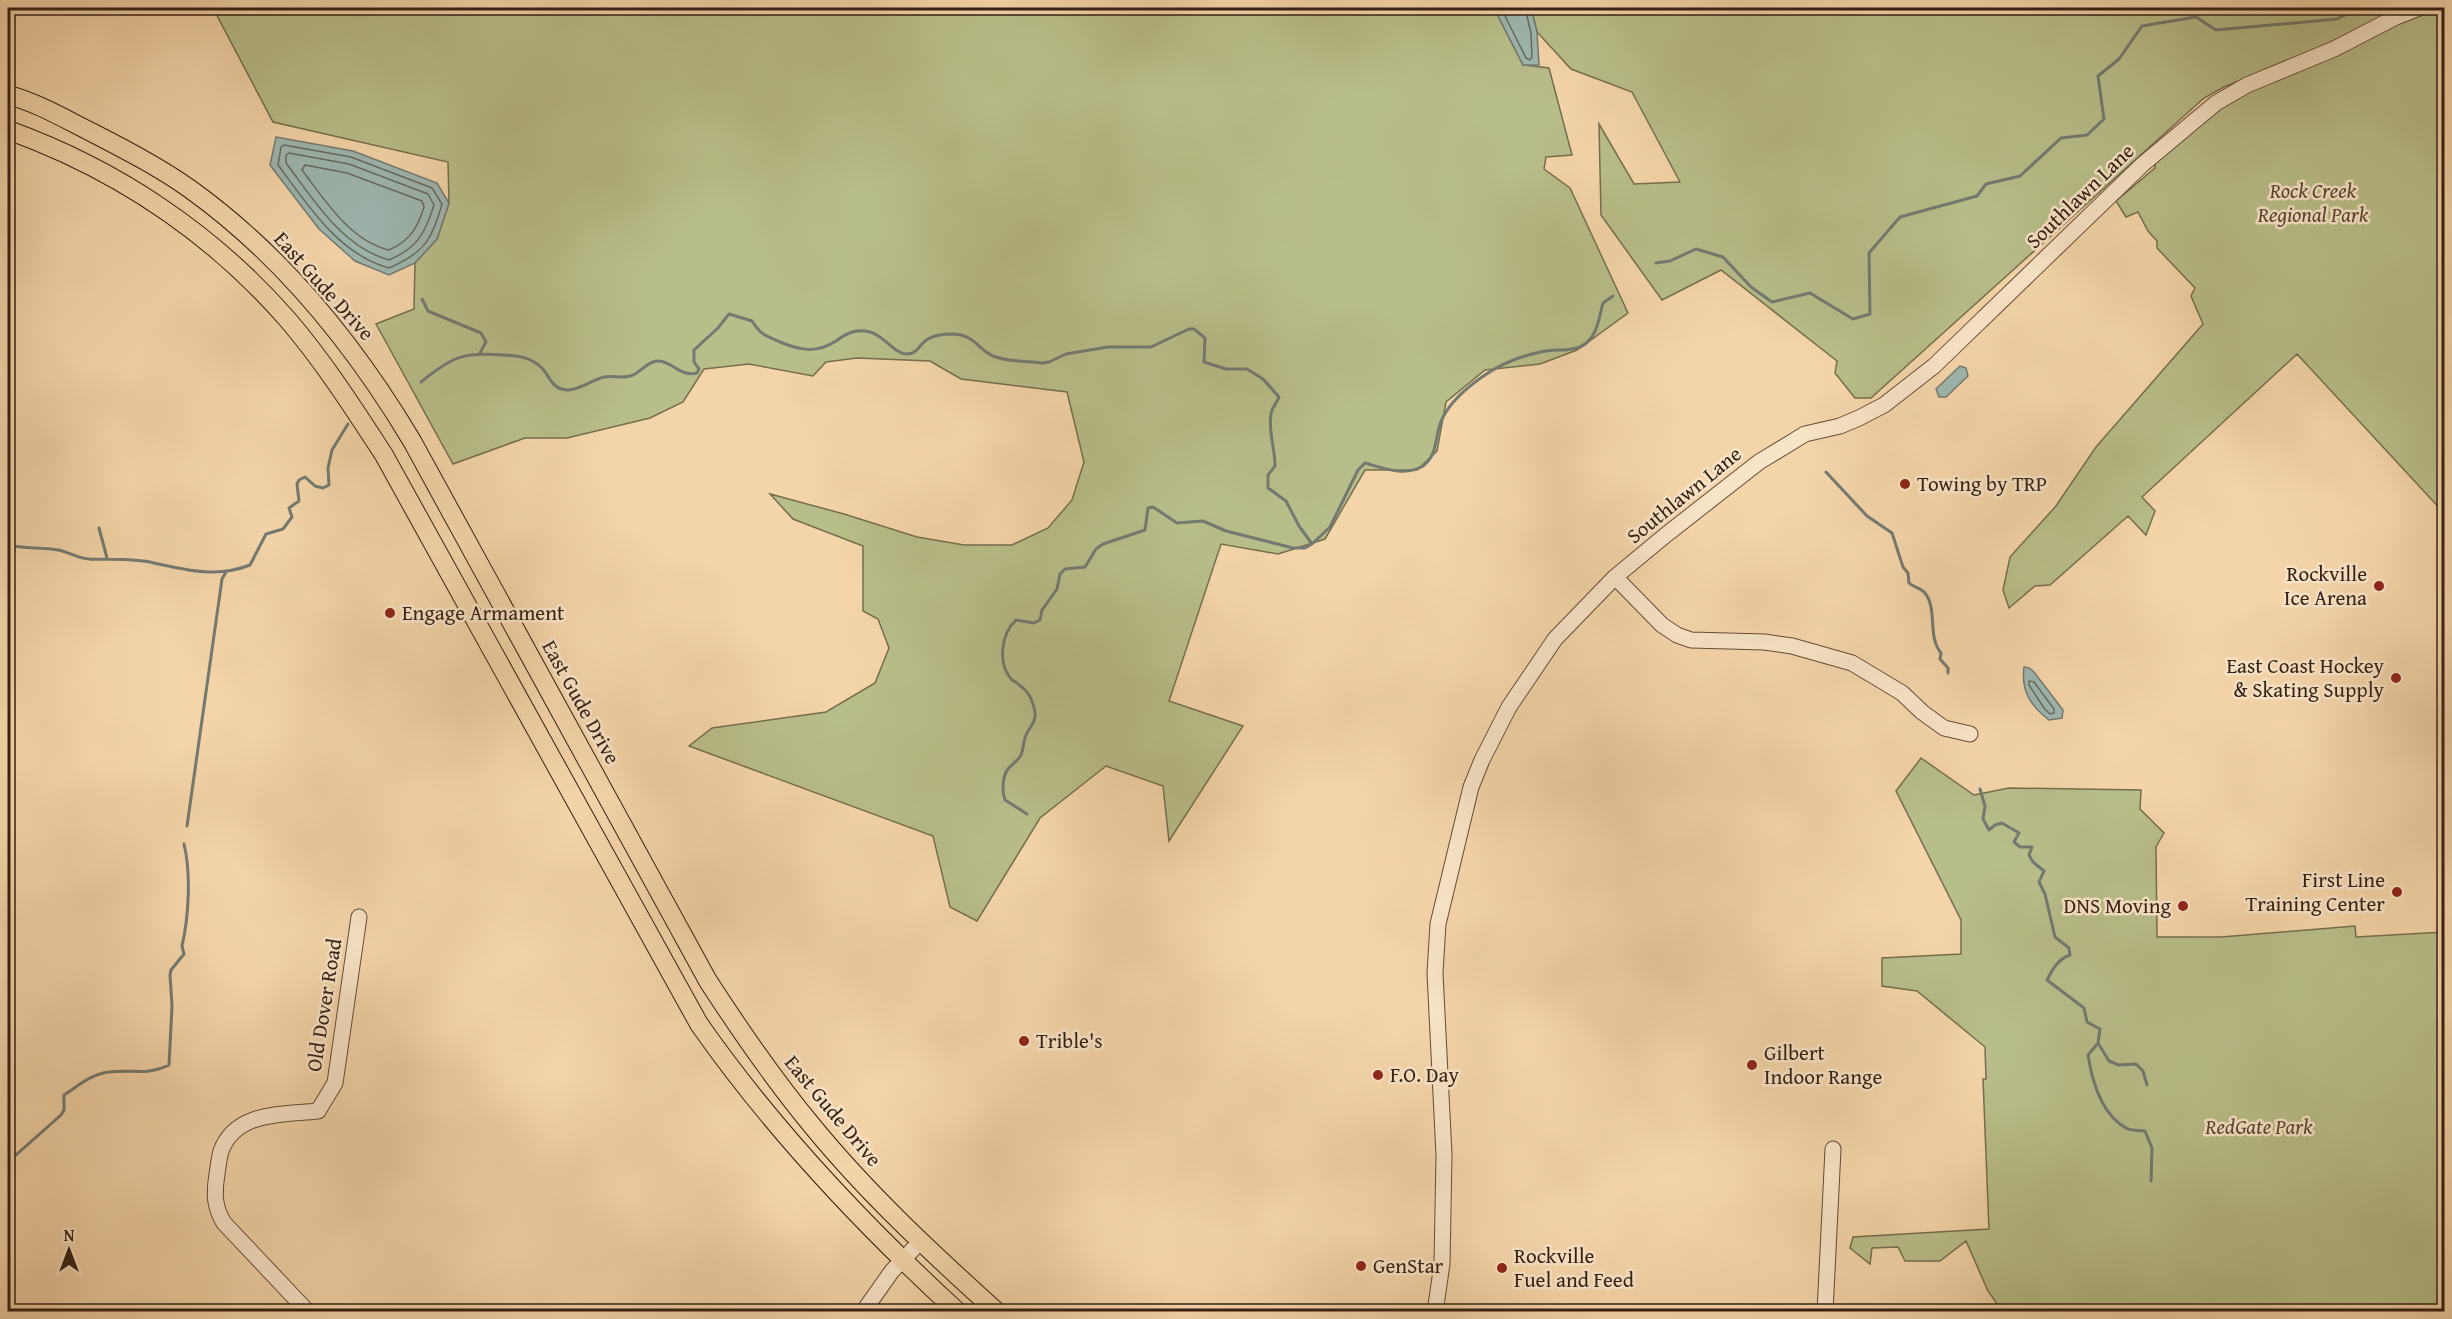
<svg xmlns="http://www.w3.org/2000/svg" width="2452" height="1319" font-family="'Gentium Book Plus',serif">
<style>
.green{fill:#b8be8a;stroke:#766e4f;stroke-width:1.5}
.water{fill:#9eb7b0;stroke:#747a72;stroke-width:1.5}
.lines{fill:none;stroke-linecap:round;stroke-linejoin:round}
.shore{stroke:#696b62;stroke-width:1.5}
.stream{stroke:#747a72;stroke-width:3}
.minor-casing{stroke:#644c39;stroke-width:17}
.major-casing{stroke:#341f14;stroke-width:20}
.minor{stroke:#f8e4c7;stroke-width:15}
.major{stroke:#f4d5a9;stroke-width:18}
.poi-dot{fill:#8f2418;stroke:#f8e4c7;stroke-width:2}
.labels{text-anchor:middle;stroke-width:5;stroke-linejoin:round;paint-order:stroke}
.park-label{font-size:21px;font-style:italic;fill:#554732;stroke:#f8e4c7}
.street-label{font-size:21px;fill:#341f14;stroke:#f8e4c7}
.poi-label{font-size:21px;fill:#341f14;stroke:#f8e4c7;text-anchor:start}
</style>
<rect width="100%" height="100%" fill="#f4d5a9"/>
<filter id="stains"><feTurbulence type="fractalNoise" baseFrequency=".00333" numOctaves="4"/><feColorMatrix values="0 0 0 0 .2 0 0 0 0 .09 0 0 0 0 .02 0 0 0 .5 -.17"/></filter>
<radialGradient id="worn" r=".72"><stop offset=".6" stop-color="#630" stop-opacity="0"/><stop offset="1" stop-color="#630" stop-opacity=".3"/></radialGradient>
<path class="green" d="M213,8h1281l29,57 26,3 23,87 -26,2 -2,12 26,19 58,125 -51,37 -37,14 -55,6 -39,32 -9,49 -20,19h-52l-40,69 -47,15 -57,-10 -52,157 74,25 -74,115 -6,-55 -57,-20 -66,52 -63,103 -27,-14 -17,-71 -244,-90 23,-18 114,-16 49,-29 14,-35 -11,-29 -15,-8v-65l-70,-27 -23,-25 74,20 73,23 47,8h48l36,-17 24,-28 12,-38 -17,-70 -106,-13 -31,-18 -73,-3 -31,4 -13,14 -64,-12 -45,5 -21,33 -33,16 -83,20h-42l-72,26 -77,-140 38,-15 1,-46 22,-24 12,-36 -1,-41 -175,-40z
M1531,8h876l-90,41 -93,38 -20,11 -333,300h-16l-20,-25 2,-12 -116,-91 -59,30 -61,-85 -2,-91 35,60 46,-2 -48,-90 -61,-23 -34,-37z
M2431,8h13v505l-147,-159 -155,143 13,14 -9,24 -18,-19 -78,69 -15,1 -26,22 -6,-18 7,-33 46,-51 40,-59 107,-123 -12,-28 4,-8 -38,-40v-7l-9,-10 -10,-19 -12,5 -10,-16 39,-33v-12l64,-50 158,-75z
M1921,758l53,37 35,-7 132,2 -1,19 24,24 -8,14 1,90h64l134,-11 1,11 88,-5v379h-442l-14,-20 -22,-50 -26,20h-35l-7,-14 -26,1 -2,16 -20,-16 3,-11 136,-8 -6,-150h3l-1,-32 -68,-56 -35,-5v-28l79,-4v-34l-65,-129z"/>
<path class="water" d="M1494,8h37l6,24 2,33h-16z
M276,137l77,14 84,32 12,20 -12,36 -22,24 -26,12 -34,-14 -36,-32 -49,-64z
M1960,366l6,2 2,8 -22,21h-7l-3,-8z
M2024,667l5,1 5,4 29,38 -1,8 -13,2c-19,-15 -28,-29 -25,-53z"/>
<g class="lines">
<path class="shore" d="M1501,8l25,50 4,2 2,-3 -1,-24 -6,-25
M284,145l67,12 81,31 10,16c-10,36 -18,49 -53,64 -51,-14 -81,-63 -111,-103l3,-18z
M289,153l60,11 79,30 6,11c-9,29 -17,43 -45,55 -47,-13 -75,-60 -103,-97v-8z
M305,165l42,8 75,28 2,6c-6,20 -14,34 -35,43 -39,-9 -64,-50 -87,-80z
M2029,681l5,1 20,27v4l-4,1 -6,-6 -15,-23z"/>
<path class="stream" d="M1656,263l14,-2 26,-12 27,8 28,30 21,15 38,-9 43,26 17,-5 -1,-61 31,-36 77,-21 9,-12 34,-8 41,-38 26,-3 17,-16 -6,-43 21,-17 23,-33 54,-9 20,13 121,-11 22,-11
M422,299l6,12 53,22 5,9 -6,11
M421,382c32,-26 42,-30 83,-27 16,1 26,2 38,13 9,10 10,22 27,22 12,-1 23,-10 35,-13 10,-2 22,3 31,-3 7,-4 15,-14 24,-13 14,1 21,16 38,12l2,-4 -5,-7v-12l24,-22 11,-14 23,7c10,15 11,13 28,21 20,8 36,12 56,-1 10,-7 16,-11 29,-10 17,1 30,24 42,23 11,0 12,-10 21,-15 6,-4 19,-5 26,-5 20,1 24,15 39,22 14,6 34,5 50,7l6,-1 17,-8 42,-7h43l38,-18h5l11,9 -1,24 22,7h21l16,10 16,18c-2,6 -7,10 -8,17 -3,17 4,34 4,52l-7,9v13l18,13 13,25 13,18
M1826,472l41,44 25,17 11,34 5,6 1,10c5,5 11,4 16,10 13,17 2,43 16,60l-1,6 8,9v5
M99,528l8,30
M8,545c16,4 33,2 50,5 11,2 21,9 31,9 21,1 44,-1 65,4 32,7 64,15 96,2l16,-31 17,-5 9,-12 -3,-9 10,-7 -2,-17 2,-4 6,-3 10,9 8,2 6,-3 -1,-17 4,-18 16,-26
M1980,789l5,17 -2,13 6,11 6,-5 7,-2 17,10 -5,9 6,5h12l-3,8 4,7 11,9 -5,11 6,12 10,43 14,11 1,7c-12,4 -18,15 -23,25l37,28 3,14 13,7 -2,14 -10,12c4,26 13,59 38,73 5,3 13,2 19,3l7,17 -1,33
M1027,814l-22,-14c-3,-9 -3,-23 3,-31 4,-5 10,-8 13,-14 3,-7 2,-15 6,-22 4,-7 9,-12 8,-21 -2,-11 -6,-21 -16,-27 0,-1 -7,-5 -7,-5 -15,-16 -11,-46 4,-60l18,3 6,-3 2,-10 15,-21 3,-15 5,-5 20,-2 11,-18 7,-5 42,-14 3,-22 5,-1 24,16 26,-2 23,10 67,17h12l7,-4 18,-17 28,-57 7,-7c18,5 40,14 58,3 14,-10 12,-27 17,-42 7,-20 25,-35 42,-47 17,-12 38,-21 59,-25 14,-4 32,1 44,-8 13,-10 14,-27 18,-41l10,-7
M187,826l35,-247 4,-7
M2098,1043l11,18 10,4 17,-1 7,7 4,14
M8,1162l53,-47 3,-5v-15c14,-9 27,-21 45,-23 23,-3 38,4 60,-7l3,-59 -2,-31 1,-5 13,-16 -2,-8c7,-30 9,-73 2,-102"/>
<defs>
<path id="minor" d="M1615,577l47,48 15,10 14,5 73,2 28,4 60,17 50,30 20,19 22,16 26,6
M308,1312l-84,-89c-10,-16 -10,-30 -7,-49 1,-7 2,-16 4,-23 15,-40 61,-36 97,-40l17,-28 24,-166
M863,1312l29,-41 28,-29
M1435,1312l7,-48 2,-109 -9,-182 3,-49 33,-137 11,-27 27,-53 46,-68 60,-62 52,-43 92,-72 46,-28 35,-8 19,-8 25,-13 50,-39 209,-202 73,-61 31,-18 87,-36 62,-32 23,-9
M1825,1312l8,-163"/>
<path id="major" d="M8,95c28,7 57,24 83,37 33,17 68,35 99,57 92,66 164,155 222,252l296,540c33,51 67,100 106,147 55,67 119,126 183,184
M8,130c108,39 204,103 280,190 36,42 66,89 96,135l315,569c75,107 163,200 259,288"/>
</defs>
<use href="#minor" class="minor-casing"/>
<use href="#major" class="major-casing"/>
<use href="#minor" class="minor"/>
<use href="#major" class="major"/>
</g>
<g class="poi-dot">
<circle cx="1905" cy="484" r="6"/>
<circle cx="2379" cy="586" r="6"/>
<circle cx="390" cy="613" r="6"/>
<circle cx="2396" cy="678" r="6"/>
<circle cx="2397" cy="892" r="6"/>
<circle cx="2183" cy="906" r="6"/>
<circle cx="1024" cy="1041" r="6"/>
<circle cx="1752" cy="1065" r="6"/>
<circle cx="1378" cy="1075" r="6"/>
<circle cx="1361" cy="1266" r="6"/>
<circle cx="1502" cy="1268" r="6"/>
</g>
<g class="labels">
<g class="park-label">
<text x="2313" y="198">Rock Creek<tspan x="2313" dy="24">Regional Park</tspan></text>
<text x="2259" y="1134">RedGate Park</text>
</g>
<g class="street-label">
<text transform="translate(2080 196) rotate(-44)" y="7">Southlawn Lane</text>
<text transform="translate(324 286) rotate(48)" y="7">East Gude Drive</text>
<text transform="translate(1684 495) rotate(-39)" y="7">Southlawn Lane</text>
<text transform="translate(581 702) rotate(61)" y="7">East Gude Drive</text>
<text transform="translate(324 1005) rotate(-81)" y="7">Old Dover Road</text>
<text transform="translate(833 1111) rotate(50)" y="7">East Gude Drive</text>
</g>
<g class="poi-label">
<text x="1917" y="491">Towing by TRP</text>
<text x="2367" y="581" text-anchor="end">Rockville<tspan x="2367" dy="24">Ice Arena</tspan></text>
<text x="402" y="620">Engage Armament</text>
<text x="2384" y="673" text-anchor="end">East Coast Hockey<tspan x="2384" dy="24">&amp; Skating Supply</tspan></text>
<text x="2385" y="887" text-anchor="end">First Line<tspan x="2385" dy="24">Training Center</tspan></text>
<text x="2171" y="913" text-anchor="end">DNS Moving</text>
<text x="1036" y="1048">Trible's</text>
<text x="1764" y="1060">Gilbert<tspan x="1764" dy="24">Indoor Range</tspan></text>
<text x="1390" y="1082">F.O. Day</text>
<text x="1514" y="1263">Rockville<tspan x="1514" dy="24">Fuel and Feed</tspan></text>
<text x="1373" y="1273">GenStar</text>
</g>
</g>
<rect width="2452" height="1319" fill="none" stroke="#f4d5a9" stroke-width="30"/>
<rect x="9" y="9" width="2434" height="1301" fill="none" stroke="#341f14" stroke-width="3"/>
<rect x="15" y="15" width="2422" height="1289" fill="none" stroke="#341f14" stroke-width="1.5"/>
<g transform="translate(69 1250)" stroke="#f8e4c7" stroke-width="4.5" paint-order="stroke">
<path d="M0-4.5L10 22L0 15L-10 22Z" fill="#341f14"/>
<text y="-9" font-size="16" font-weight="bold" text-anchor="middle" fill="#341f14">N</text>
</g>
<rect width="100%" height="100%" filter="url(#stains)"/>
<rect width="100%" height="100%" fill="url(#worn)"/>
</svg>
